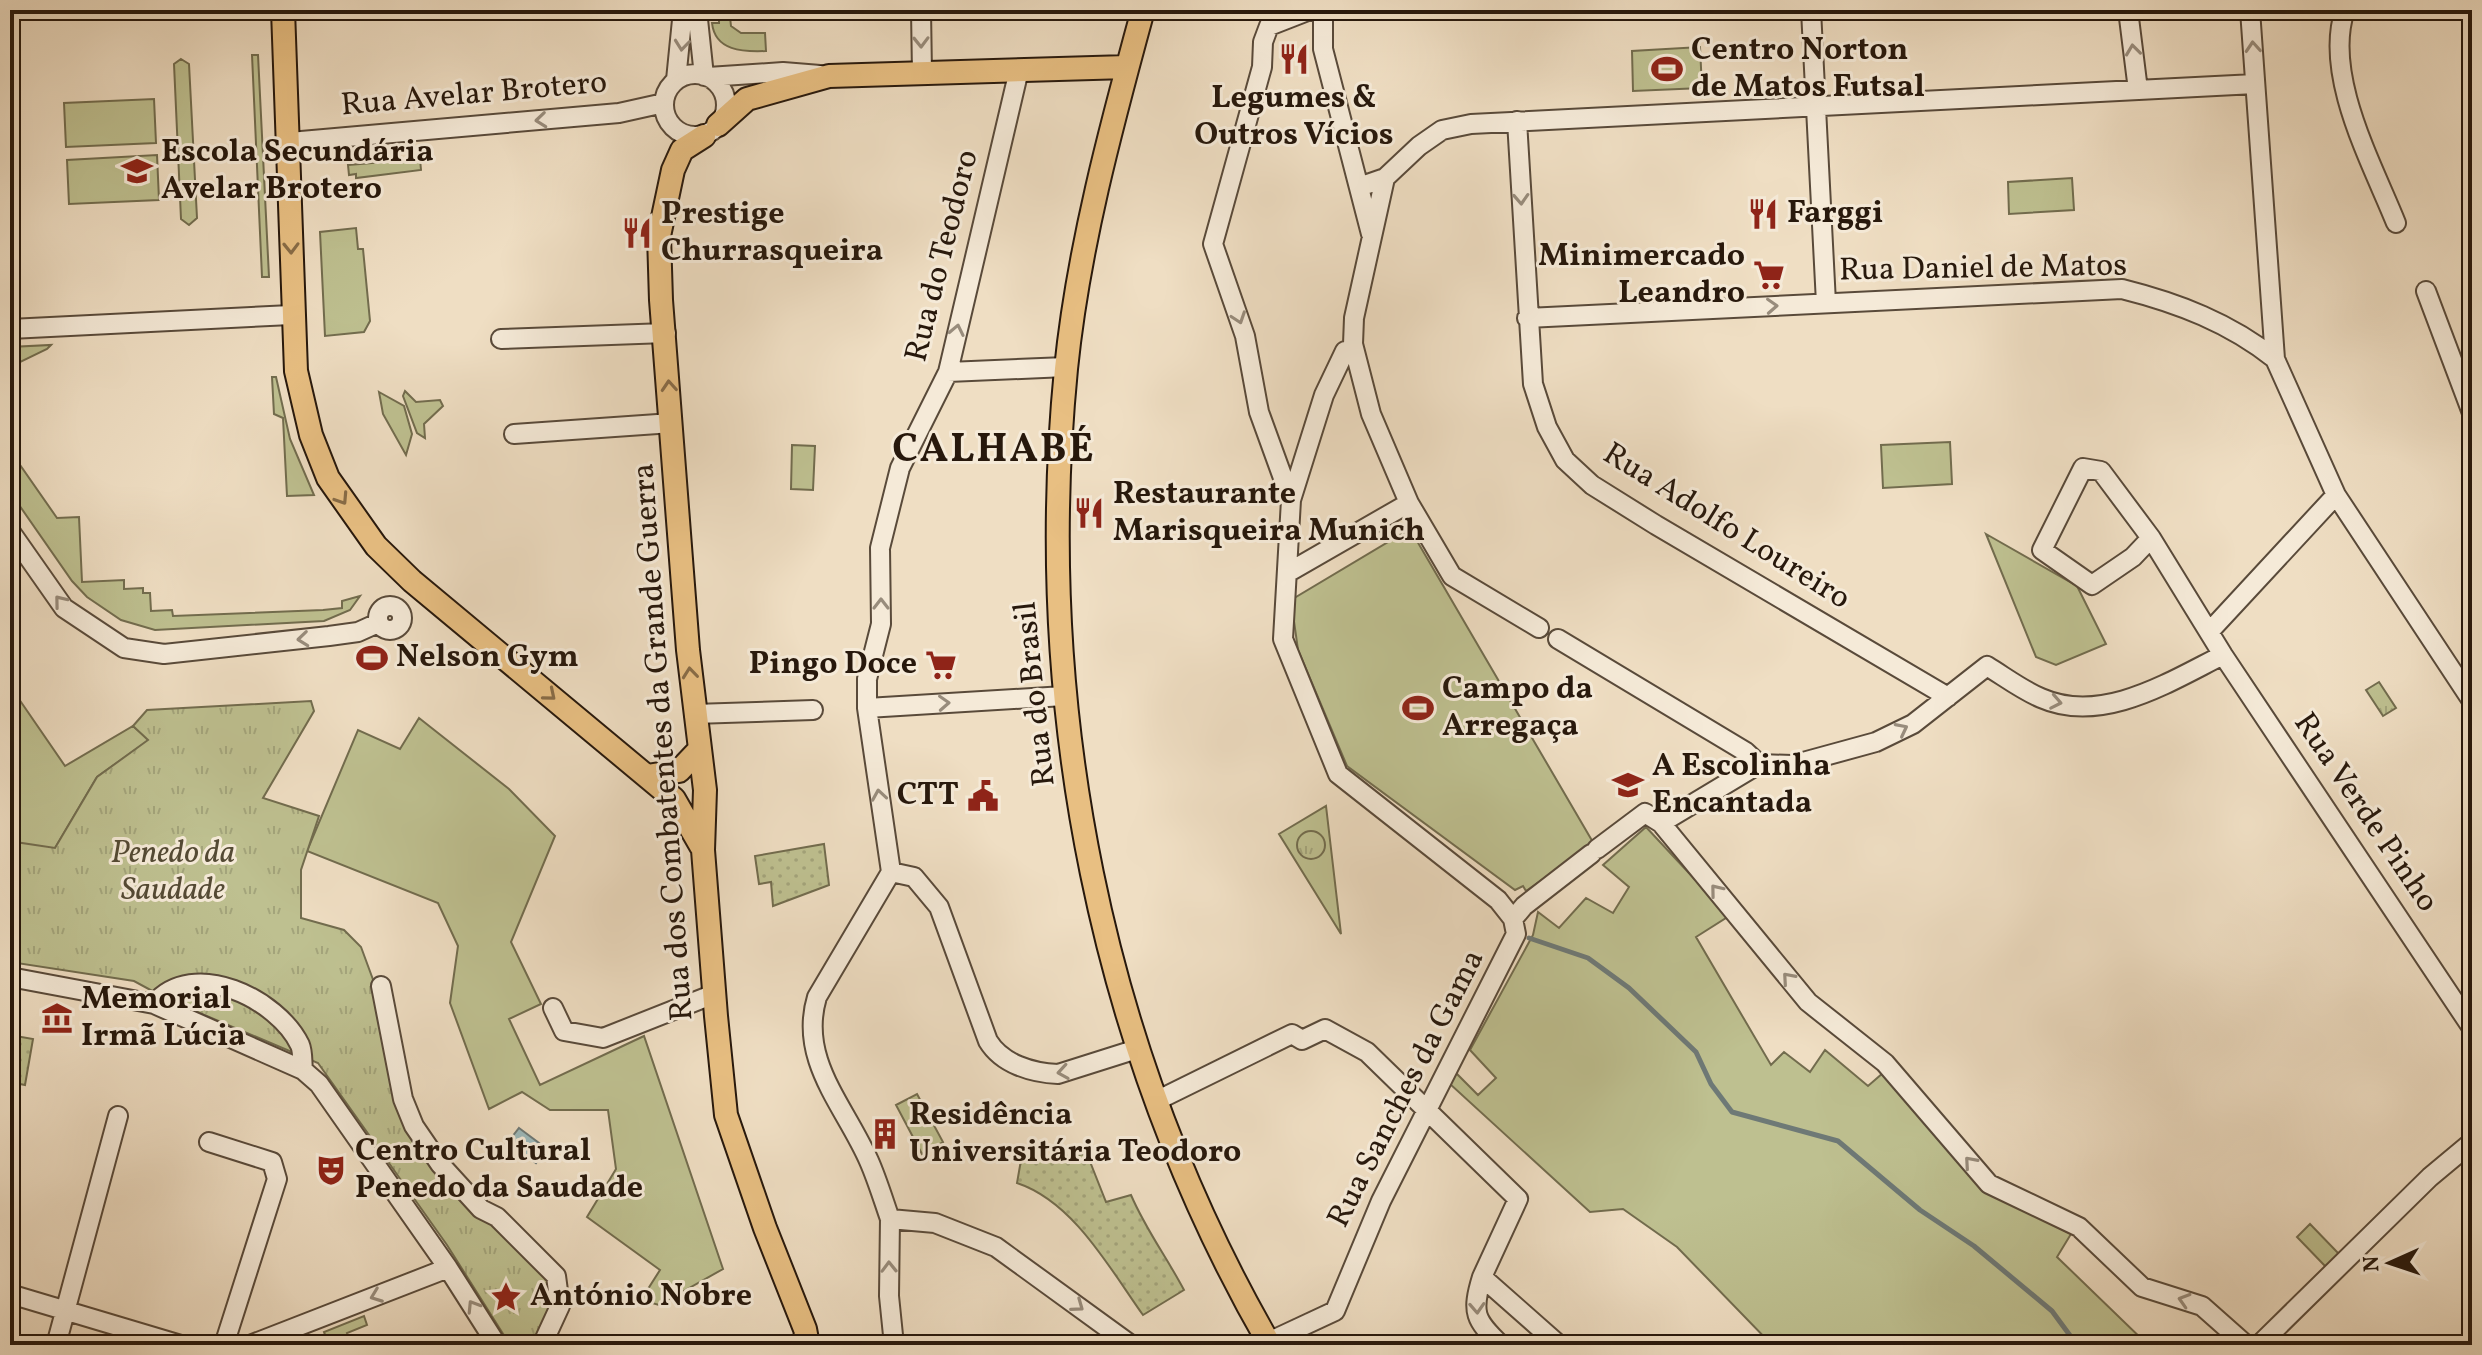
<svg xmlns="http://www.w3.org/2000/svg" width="2482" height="1355" viewBox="0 0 2482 1355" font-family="Vollkorn,serif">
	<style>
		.grass { fill: #bec090; stroke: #726c4e; stroke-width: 2 }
		.park { fill: url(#park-tufts); stroke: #726c4e; stroke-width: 2 }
		.garden { fill: url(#garden-dots); stroke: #726c4e; stroke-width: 2 }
		.water { fill: url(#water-waves); stroke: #6e7976; stroke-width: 2 }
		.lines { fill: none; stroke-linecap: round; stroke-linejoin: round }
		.stream { stroke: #6e7976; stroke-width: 5 }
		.minor-casing { stroke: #594a3a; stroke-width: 22 }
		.major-casing { stroke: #27180c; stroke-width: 26 }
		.minor { stroke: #f5ead8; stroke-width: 18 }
		.major { stroke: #e8bf82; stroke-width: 22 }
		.oneway { stroke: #988c7c }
		.oneway2 { stroke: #886c47 }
		.labels { text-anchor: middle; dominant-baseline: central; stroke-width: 6; stroke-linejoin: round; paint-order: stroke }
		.poi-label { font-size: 32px; font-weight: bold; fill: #27180c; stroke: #f5ead8; text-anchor: start }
		.street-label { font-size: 32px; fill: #27180c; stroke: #f5ead8 }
		.park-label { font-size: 32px; font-style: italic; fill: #544a34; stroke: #f5ead8 }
		.district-label { font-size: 40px; font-weight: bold; letter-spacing: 2px; fill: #27180c; stroke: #f5ead8 }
	</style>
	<defs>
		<pattern id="park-tufts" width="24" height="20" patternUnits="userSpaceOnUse" patternTransform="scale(2)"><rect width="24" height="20" fill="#bec090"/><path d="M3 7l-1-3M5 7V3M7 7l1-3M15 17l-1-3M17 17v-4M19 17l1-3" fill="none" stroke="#a3a47b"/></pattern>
		<pattern id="garden-dots" width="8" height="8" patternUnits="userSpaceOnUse" patternTransform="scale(2)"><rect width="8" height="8" fill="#bec090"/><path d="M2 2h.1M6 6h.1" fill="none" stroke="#a3a47b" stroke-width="1.8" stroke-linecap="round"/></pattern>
		<pattern id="water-waves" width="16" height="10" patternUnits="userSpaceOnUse" patternTransform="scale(2)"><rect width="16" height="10" fill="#9dbabc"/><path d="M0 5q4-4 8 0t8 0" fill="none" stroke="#879fa0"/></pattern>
	</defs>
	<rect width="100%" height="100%" fill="#efdec3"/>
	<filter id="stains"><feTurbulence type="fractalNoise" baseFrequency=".0025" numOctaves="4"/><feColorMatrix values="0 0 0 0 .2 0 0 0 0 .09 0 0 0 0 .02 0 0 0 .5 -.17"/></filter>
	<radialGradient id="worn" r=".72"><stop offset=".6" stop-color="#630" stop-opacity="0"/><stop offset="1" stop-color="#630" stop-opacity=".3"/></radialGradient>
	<path class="grass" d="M 730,17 L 731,26 L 741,33 L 765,33 L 766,51 C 743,52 715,51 712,23 L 719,23 L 719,18 Z
		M 1700,47 L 1702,88 L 1633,91 L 1632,51 Z
		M 252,55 L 258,55 L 269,277 L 262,277 Z
		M 181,59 L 189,64 L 197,218 L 189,225 L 181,219 L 174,64 Z
		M 154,99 L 156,143 L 66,147 L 64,103 Z
		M 157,155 L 159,200 L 69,204 L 67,160 Z
		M 420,159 L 421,170 L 356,178 L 356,174 L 349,175 L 348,165 Z
		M 2072,178 L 2074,210 L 2009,214 L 2008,182 Z
		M 356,228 L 358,249 L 363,249 L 370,321 L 364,332 L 325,336 L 320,232 Z
		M 51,345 L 47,349 L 10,367 L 10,347 Z
		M 272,377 L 276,377 L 290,439 L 314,495 L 287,496 L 283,418 L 274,414 Z
		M 405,391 L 416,402 L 440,400 L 443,406 L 424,424 L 425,438 L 417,433 L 403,396 Z
		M 379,392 L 404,406 L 412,434 L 406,455 L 383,414 Z
		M 1950,442 L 1952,484 L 1883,488 L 1881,445 Z
		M 10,443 L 18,462 L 57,518 L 79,517 L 82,582 L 124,580 L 124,589 L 143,588 L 143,593 L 150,593 L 151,611 L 172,610 L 173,616 L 323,610 L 342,608 L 342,601 L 360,596 L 350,610 L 324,621 L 155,630 L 121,620 L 87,597 L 72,581 L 10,492 Z
		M 792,445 L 815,446 L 813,490 L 791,489 Z
		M 1410,529 L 1594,844 L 1526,891 L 1523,886 L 1515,890 L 1347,766 L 1298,650 L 1291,600 Z
		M 1986,534 L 2077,586 L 2106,644 L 2056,665 L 2036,657 Z
		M 10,686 L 65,766 L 133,726 L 149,740 L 97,777 L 55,848 L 10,896 Z
		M 419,718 L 509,789 L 555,836 L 511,942 L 541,1004 L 509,1019 L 540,1085 L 644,1036 L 723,1269 L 659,1305 L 641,1300 L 660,1270 L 587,1217 L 616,1169 L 608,1110 L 550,1110 L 522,1092 L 489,1109 L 450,1003 L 458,946 L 438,903 L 307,851 L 358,730 L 400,749 Z
		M 1326,806 L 1341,934 L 1279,834 Z
		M 1646,827 L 1729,916 L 1696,937 L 1771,1065 L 1784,1052 L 1810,1072 L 1825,1050 L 1868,1086 L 1883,1073 L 1984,1190 L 2071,1234 L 2057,1257 L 2148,1345 L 1772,1345 L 1677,1247 L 1623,1209 L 1590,1212 L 1450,1084 L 1454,1071 L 1478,1095 L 1496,1078 L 1470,1050 L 1533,935 L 1538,912 L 1559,928 L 1586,898 L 1613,913 L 1629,887 L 1603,865 Z
		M 917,1094 L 943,1142 L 922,1154 L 896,1105 Z
		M 2310,1224 L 2339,1254 L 2326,1267 L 2297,1237 Z
		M 364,1316 L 367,1325 L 347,1333 L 350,1341 L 329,1345 L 324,1332 Z"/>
	<path class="park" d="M 2379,682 L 2396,708 L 2383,716 L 2366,690 Z
		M 311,701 L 314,711 L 263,798 L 319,816 L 301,870 L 301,918 L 344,930 L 361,947 L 375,985 L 402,1120 L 551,1281 L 557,1294 L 539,1345 L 510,1345 L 447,1245 L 318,1063 L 169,1000 L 134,981 L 10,962 L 10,896 L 13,895 L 15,842 L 55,848 L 97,777 L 148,740 L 133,726 L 147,710 Z
		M1297 845a14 14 0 1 1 28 0a14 14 0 1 1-28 0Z"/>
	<path class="garden" d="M 824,844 L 829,885 L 773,906 L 771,882 L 759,884 L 755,856 Z
		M 10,1035 L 33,1039 L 25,1085 L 10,1082 Z
		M 1087,1154 L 1106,1202 L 1131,1195 C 1146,1230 1166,1256 1184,1290 L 1143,1315 C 1110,1269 1074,1202 1017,1183 L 1021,1160 Z"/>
	<path class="water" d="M 519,1128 L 547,1149 L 536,1163 L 508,1142 Z"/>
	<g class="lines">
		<path class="stream" d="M 1529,938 L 1588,958 L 1629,988 L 1696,1052 L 1711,1084 L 1732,1112 L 1838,1141 L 1920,1210 L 1974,1246 L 2052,1311 L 2077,1345"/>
		<defs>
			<path id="minor" d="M 697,10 L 704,76
				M 921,10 L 922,73
				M 1323,10 L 1323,49 L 1371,234
				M 1811,10 L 1826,303
				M 2128,10 L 2138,90
				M 2250,10 L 2275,359
				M 2345,10 C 2323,75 2372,163 2396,223
				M664 105a31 31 0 1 1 62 0a31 31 0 1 1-62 0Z
				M 708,77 L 783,72 L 820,75
				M 676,80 L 683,10
				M 1517,121 L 1533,384 L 1547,427 L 1565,460 L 1592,485 L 1656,525 L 1948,697
				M 290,142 L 619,113 L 664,103
				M 1385,178 L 1354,318 L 1353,344 L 1371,414 L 1409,503 L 1452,576 L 1539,628
				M 1359,187 L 1385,178 L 1419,146 L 1442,130 L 1471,124 L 2255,84
				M 2426,291 L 2472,413
				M 1527,318 L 2122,289 C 2178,303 2230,323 2275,359 L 2336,495 L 2472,701
				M 10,329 L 291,315
				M 501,339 L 666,333
				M 948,372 L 1066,367
				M 514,434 L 672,423
				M 1291,500 L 1324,395 L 1345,351
				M 10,531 L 64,608 L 124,648 L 164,654 L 329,636 L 358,632 L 378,623
				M 2151,538 L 2133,557 L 2092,585 L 2042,550 L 2083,468 L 2101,471 L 2151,538 L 2223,655 L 2472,1028
				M 1289,572 L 1409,503
				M378 618a12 12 0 1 1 24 0a12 12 0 1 1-24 0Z
				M 2209,632 L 2336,495
				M 1558,639 L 1746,752 L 1759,764
				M 867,708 L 1064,696
				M 694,714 L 813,710
				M 1661,823 L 1808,1002 L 1885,1063 L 1989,1184 L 2079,1227 L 2142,1287 L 2202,1306 L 2246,1345
				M 1597,849 L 1645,813 L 1661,823 L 1759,764 L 1792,765 L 1876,742 L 1913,724 L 1987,666 C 2005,677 2022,690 2041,698 C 2102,725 2169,682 2223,655
				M 891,872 L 914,877 L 939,907 L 988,1041 C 1002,1064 1032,1073 1058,1074 L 1137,1049
				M 1513,919 L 1524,906 L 1591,854
				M 10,977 L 154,1004 L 303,1070 L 319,1084 L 448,1268 L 497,1345
				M 381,986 L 403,1099 L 414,1126 L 440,1164 L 481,1209 L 497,1217 L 556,1276 L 560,1306 L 542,1345
				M 154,1004 C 193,957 278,999 300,1045 C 303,1052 302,1062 303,1070
				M 553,1008 L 564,1031 L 603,1038 L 714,994
				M 1156,1101 L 1292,1034 L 1302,1040 L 1325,1029 L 1367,1052 L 1518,1199 L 1482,1277
				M 209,1142 L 272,1162 L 277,1179 L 224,1345
				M 890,1219 C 883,1199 877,1179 869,1161 C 845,1106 798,1060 817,997 L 891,872 L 867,708 L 867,679 L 881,624 L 880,548 L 900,468 L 948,372 L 1019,70
				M 10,1294 L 181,1345
				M 56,1345 L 118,1116
				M 250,1345 L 448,1268
				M 894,1345 L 889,1296 L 890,1219 L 935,1223 L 996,1247 L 1131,1345
				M 1262,1345 L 1335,1311 L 1381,1201 L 1516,934 L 1513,919 L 1498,900 L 1338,774 L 1283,639 L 1291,500 L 1259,412 L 1245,336 L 1213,244 L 1262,67 L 1263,42 L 1269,26 L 1310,10
				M 1501,1345 C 1475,1320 1471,1313 1482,1277 L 1559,1345
				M 2259,1345 L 2430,1177 L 2472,1142"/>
			<path id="major" d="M 283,10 L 296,371 L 311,435 L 328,478 L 376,546 L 412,581 L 674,799 L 701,846
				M 1143,10 C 1111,127 1078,249 1066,369 C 1033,706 1100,1051 1270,1345
				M 718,125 L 747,99 L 829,76 L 1127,67
				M 704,136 L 682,150 L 673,170 L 659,236 L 661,300 L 688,650 L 705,790 L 703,850 L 716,1016 L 726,1115 L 765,1228 L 805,1329 L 808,1345
				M 647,776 L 679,771 L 698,751"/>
		</defs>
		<use href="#minor" class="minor-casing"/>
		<use href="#major" class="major-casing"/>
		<use href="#minor" class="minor"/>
		<use href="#major" class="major"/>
	</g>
	<defs><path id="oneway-chevron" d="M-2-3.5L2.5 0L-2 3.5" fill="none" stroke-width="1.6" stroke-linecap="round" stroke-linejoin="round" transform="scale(2)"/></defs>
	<g class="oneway">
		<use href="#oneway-chevron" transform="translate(921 42) rotate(89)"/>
		<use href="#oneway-chevron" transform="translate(682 45) rotate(96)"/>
		<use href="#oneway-chevron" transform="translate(2253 47) rotate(-94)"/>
		<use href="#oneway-chevron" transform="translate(2133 50) rotate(-97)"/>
		<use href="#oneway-chevron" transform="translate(541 120) rotate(174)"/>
		<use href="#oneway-chevron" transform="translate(1521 199) rotate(87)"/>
		<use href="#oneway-chevron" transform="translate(1772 306) rotate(-3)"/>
		<use href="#oneway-chevron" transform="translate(1239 318) rotate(71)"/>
		<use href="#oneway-chevron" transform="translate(957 330) rotate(-78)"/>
		<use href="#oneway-chevron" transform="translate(60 601) rotate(-129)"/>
		<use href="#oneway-chevron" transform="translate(881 604) rotate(-90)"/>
		<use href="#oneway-chevron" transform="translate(303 639) rotate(174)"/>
		<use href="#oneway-chevron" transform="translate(2056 702) rotate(11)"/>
		<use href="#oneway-chevron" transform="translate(944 703) rotate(-3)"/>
		<use href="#oneway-chevron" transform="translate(1902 729) rotate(-27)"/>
		<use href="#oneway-chevron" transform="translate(879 795) rotate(-99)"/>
		<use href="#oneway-chevron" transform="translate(1716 890) rotate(-129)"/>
		<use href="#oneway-chevron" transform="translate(1788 978) rotate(-131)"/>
		<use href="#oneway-chevron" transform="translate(1063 1072) rotate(171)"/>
		<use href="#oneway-chevron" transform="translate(1970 1162) rotate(-131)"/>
		<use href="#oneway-chevron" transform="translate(889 1267) rotate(-91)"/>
		<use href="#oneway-chevron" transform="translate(376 1296) rotate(159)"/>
		<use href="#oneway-chevron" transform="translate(2184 1300) rotate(-163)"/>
		<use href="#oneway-chevron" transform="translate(473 1306) rotate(-122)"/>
		<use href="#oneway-chevron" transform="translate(1078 1306) rotate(36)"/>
		<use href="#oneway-chevron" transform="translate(1477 1308) rotate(87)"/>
	</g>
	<g class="oneway2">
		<use href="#oneway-chevron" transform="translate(291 248) rotate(89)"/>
		<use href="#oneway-chevron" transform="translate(669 386) rotate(-94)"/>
		<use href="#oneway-chevron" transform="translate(342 499) rotate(57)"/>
		<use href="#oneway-chevron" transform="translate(690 673) rotate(-96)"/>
		<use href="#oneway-chevron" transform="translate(550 695) rotate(40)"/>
	</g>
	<defs>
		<symbol id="restaurant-bare" viewBox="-9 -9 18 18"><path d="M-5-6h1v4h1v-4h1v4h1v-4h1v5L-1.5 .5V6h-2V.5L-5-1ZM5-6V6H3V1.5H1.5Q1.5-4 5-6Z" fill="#8f2418" stroke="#f5ead8" stroke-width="2.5" paint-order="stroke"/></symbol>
		<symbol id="stadium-bare" viewBox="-9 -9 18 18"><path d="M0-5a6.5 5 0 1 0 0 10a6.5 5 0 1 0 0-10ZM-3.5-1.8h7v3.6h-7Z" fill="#8f2418" stroke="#f5ead8" stroke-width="2.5" paint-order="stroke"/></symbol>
		<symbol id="school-bare" viewBox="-9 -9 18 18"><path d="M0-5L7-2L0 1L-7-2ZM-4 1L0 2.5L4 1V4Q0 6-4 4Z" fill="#8f2418" stroke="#f5ead8" stroke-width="2.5" paint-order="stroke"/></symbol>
		<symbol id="supermarket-bare" viewBox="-9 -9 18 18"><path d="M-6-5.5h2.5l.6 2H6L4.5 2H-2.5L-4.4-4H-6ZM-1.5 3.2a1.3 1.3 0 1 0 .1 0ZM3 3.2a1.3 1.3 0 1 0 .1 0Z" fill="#8f2418" stroke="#f5ead8" stroke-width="2.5" paint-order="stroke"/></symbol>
		<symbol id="civic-bare" viewBox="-9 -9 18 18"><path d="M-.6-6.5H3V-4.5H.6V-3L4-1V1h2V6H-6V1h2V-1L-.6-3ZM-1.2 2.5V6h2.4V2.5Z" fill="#8f2418" stroke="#f5ead8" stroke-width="2.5" paint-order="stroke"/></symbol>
		<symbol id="museum-bare" viewBox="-9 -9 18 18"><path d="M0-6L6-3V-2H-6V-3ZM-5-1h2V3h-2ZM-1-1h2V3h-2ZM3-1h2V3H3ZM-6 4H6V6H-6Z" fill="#8f2418" stroke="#f5ead8" stroke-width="2.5" paint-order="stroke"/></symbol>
		<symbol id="building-bare" viewBox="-9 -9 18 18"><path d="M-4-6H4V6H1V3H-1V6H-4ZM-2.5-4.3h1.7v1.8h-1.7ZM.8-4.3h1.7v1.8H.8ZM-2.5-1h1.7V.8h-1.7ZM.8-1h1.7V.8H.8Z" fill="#8f2418" stroke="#f5ead8" stroke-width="2.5" paint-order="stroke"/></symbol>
		<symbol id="theatre-bare" viewBox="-9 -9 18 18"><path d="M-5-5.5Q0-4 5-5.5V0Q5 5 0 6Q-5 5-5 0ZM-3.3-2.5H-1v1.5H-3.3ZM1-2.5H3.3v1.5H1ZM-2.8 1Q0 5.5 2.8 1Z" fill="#8f2418" stroke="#f5ead8" stroke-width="2.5" paint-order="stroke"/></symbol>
		<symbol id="sight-bare" viewBox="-9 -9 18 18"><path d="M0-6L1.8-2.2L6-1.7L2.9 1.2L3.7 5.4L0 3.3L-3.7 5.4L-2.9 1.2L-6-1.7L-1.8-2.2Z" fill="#8f2418" stroke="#f5ead8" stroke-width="2.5" paint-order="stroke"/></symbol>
	</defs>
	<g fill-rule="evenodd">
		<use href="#restaurant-bare" x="1272" y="37" width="44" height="44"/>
		<use href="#stadium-bare" x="1645" y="47" width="44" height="44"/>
		<use href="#school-bare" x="115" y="149" width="44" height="44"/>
		<use href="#restaurant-bare" x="1741" y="192" width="44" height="44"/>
		<use href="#restaurant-bare" x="615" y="211" width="44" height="44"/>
		<use href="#supermarket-bare" x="1747" y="253" width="44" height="44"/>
		<use href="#restaurant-bare" x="1067" y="491" width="44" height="44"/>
		<use href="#stadium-bare" x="350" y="636" width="44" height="44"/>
		<use href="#supermarket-bare" x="919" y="643" width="44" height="44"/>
		<use href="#stadium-bare" x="1396" y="686" width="44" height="44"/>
		<use href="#school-bare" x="1606" y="763" width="44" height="44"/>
		<use href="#civic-bare" x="961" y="774" width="44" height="44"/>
		<use href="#museum-bare" x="35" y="996" width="44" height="44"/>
		<use href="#building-bare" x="863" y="1112" width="44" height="44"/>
		<use href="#theatre-bare" x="309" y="1148" width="44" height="44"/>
		<use href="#sight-bare" x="484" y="1275" width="44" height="44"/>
	</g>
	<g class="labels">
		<g class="poi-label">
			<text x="1691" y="51">Centro Norton<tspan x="1691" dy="37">de Matos Futsal</tspan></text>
			<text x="1294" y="99" text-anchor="middle">Legumes &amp;<tspan x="1294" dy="37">Outros Vícios</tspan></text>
			<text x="161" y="153">Escola Secundária<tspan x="161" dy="37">Avelar Brotero</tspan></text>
			<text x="1787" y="214">Farggi</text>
			<text x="661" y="215">Prestige<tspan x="661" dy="37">Churrasqueira</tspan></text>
			<text x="1745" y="257" text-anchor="end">Minimercado<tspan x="1745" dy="37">Leandro</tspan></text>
			<text x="1113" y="495">Restaurante<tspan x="1113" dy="37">Marisqueira Munich</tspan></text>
			<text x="396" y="658">Nelson Gym</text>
			<text x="917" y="665" text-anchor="end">Pingo Doce</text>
			<text x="1442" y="690">Campo da<tspan x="1442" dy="37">Arregaça</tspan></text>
			<text x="1652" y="767">A Escolinha<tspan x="1652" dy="37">Encantada</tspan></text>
			<text x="959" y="796" text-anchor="end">CTT</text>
			<text x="81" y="1000">Memorial<tspan x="81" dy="37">Irmã Lúcia</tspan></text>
			<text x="909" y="1116">Residência<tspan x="909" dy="37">Universitária Teodoro</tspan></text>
			<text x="355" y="1152">Centro Cultural<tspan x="355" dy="37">Penedo da Saudade</tspan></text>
			<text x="530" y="1297">António Nobre</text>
		</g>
		<g class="street-label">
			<text transform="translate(474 95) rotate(-5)">Rua Avelar Brotero</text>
			<text transform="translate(943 256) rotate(-76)">Rua do Teodoro</text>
			<text transform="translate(1983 269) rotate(-1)">Rua Daniel de Matos</text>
			<text transform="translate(1726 527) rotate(32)">Rua Adolfo Loureiro</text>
			<text transform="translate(1036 694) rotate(-96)">Rua do Brasil</text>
			<text transform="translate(664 742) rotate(-94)">Rua dos Combatentes da Grande Guerra</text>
			<text transform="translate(2365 813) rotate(56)">Rua Verde Pinho</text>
			<text transform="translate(1407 1089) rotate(-63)">Rua Sanches da Gama</text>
		</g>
		<g class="park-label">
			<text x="173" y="854">Penedo da<tspan x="173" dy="37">Saudade</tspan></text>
		</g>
		<g class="district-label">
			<text x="994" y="451">CALHABÉ</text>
		</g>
	</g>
	<rect width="2482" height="1355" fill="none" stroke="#efdec3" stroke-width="40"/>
	<rect x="12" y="12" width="2458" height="1331" fill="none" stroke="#27180c" stroke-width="4"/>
	<rect x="20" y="20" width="2442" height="1315" fill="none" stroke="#27180c" stroke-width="2"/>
	<g transform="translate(2390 1263) rotate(267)" stroke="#f5ead8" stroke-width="6" paint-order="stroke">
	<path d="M0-6L14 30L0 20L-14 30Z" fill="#27180c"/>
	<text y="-12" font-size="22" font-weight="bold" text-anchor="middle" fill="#27180c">N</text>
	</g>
	<rect width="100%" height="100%" filter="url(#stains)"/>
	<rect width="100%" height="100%" fill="url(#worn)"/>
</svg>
